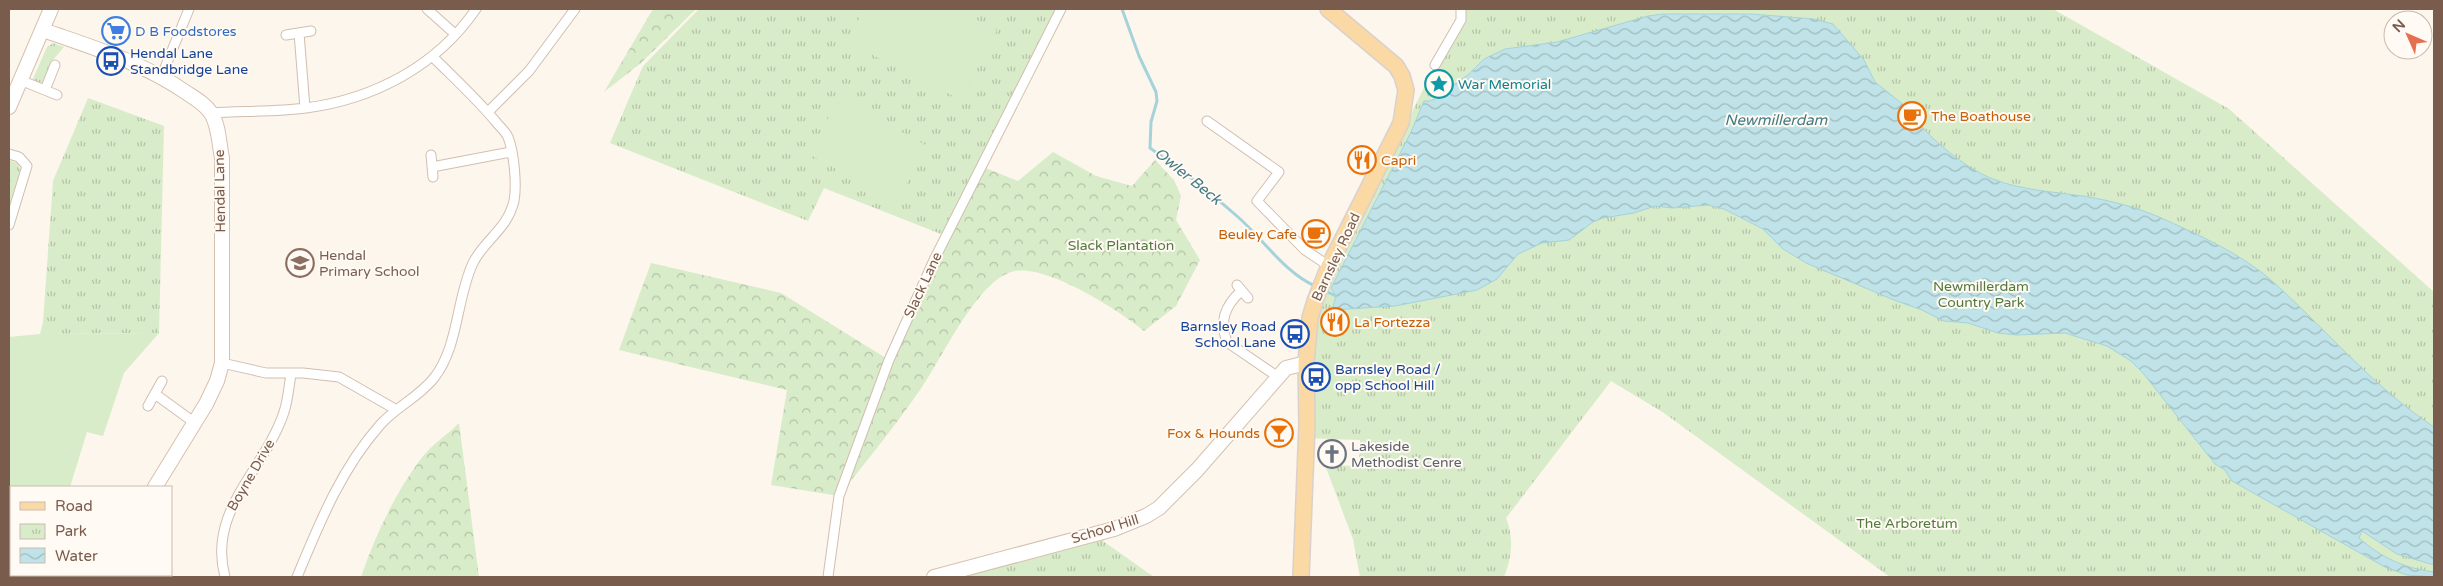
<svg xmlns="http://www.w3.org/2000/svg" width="2443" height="586" viewBox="0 0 2443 586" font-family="'Varela Round',sans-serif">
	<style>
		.forest { fill: url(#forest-crowns) }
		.park { fill: url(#park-tufts) }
		.garden { fill: #d8ecc9 }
		.water { fill: url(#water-waves); stroke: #a5d3da }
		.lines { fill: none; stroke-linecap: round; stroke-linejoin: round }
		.stream { stroke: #a5d3da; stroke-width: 3 }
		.street-casing { stroke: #d1beb0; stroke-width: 11 }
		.secondary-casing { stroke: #d6c0b0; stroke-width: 16 }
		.primary-casing { stroke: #dad1cd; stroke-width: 18 }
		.street { stroke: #fff; stroke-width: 9 }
		.secondary { stroke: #fff; stroke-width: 14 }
		.primary { stroke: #fbd9a5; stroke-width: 15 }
		.labels { text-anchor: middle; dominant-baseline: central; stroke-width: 4; stroke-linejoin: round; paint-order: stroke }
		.shop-label { font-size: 14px; fill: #366cbe; stroke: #fffaf3; text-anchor: start }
		.transit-label { font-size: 14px; fill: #164399; stroke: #fffaf3; text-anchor: start }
		.culture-label { font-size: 14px; fill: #0d838f; stroke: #fffaf3; text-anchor: start }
		.food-label { font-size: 14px; fill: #c56008; stroke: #fffaf3; text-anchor: start }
		.street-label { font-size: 14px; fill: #7a5c4d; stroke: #fffaf3 }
		.park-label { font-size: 14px; fill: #537a41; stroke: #fffaf3 }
		.education-label { font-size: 14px; fill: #785e54; stroke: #fffaf3; text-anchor: start }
		.worship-label { font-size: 14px; fill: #5b616d; stroke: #fffaf3; text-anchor: start }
		.water-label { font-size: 15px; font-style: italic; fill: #437c86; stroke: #fffaf3 }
	</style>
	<defs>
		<pattern id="forest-crowns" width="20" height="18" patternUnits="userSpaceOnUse" patternTransform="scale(1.25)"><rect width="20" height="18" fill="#d8ecc9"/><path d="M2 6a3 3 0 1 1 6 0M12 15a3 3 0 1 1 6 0" fill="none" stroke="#b4c2a5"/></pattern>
		<pattern id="park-tufts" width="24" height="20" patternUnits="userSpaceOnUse" patternTransform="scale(1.25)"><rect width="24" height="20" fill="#d8ecc9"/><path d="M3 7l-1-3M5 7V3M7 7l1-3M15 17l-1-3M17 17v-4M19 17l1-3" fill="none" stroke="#b4c2a5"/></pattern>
		<pattern id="water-waves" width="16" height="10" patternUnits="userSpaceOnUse" patternTransform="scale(1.25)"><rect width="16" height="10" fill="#bfe3e8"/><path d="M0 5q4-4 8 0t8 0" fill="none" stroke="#a0bbbe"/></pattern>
	</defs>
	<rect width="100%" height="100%" fill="#fdf6ec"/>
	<path class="forest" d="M 653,9 L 696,9 L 641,63 L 604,92 Z
		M 1053,152 L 1096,176 L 1132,186 L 1155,160 L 1174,180 L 1181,196 L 1176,220 L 1200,260 L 1176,306 L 1144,331 C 1119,310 1048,265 1015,271 C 1002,273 990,285 982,294 C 958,322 942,356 922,387 C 897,424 867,460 839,496 L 771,485 L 787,390 L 619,350 L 651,263 L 781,293 L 889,360 L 983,167 L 1018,181 Z
		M 459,423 L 479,577 L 361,577 C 375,536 394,495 420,460 C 430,446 447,435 459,423 Z"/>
	<path class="park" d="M 699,9 L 1062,9 L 946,236 L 824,188 L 808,221 L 610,143 L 643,66 Z
		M 1463,9 L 2053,9 L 2229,109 L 2434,292 L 2434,577 L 1890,577 L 1664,413 L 1611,381 L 1506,518 C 1514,537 1512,558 1504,577 L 1360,577 L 1353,539 L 1325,465 L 1359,466 L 1360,440 L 1306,438 L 1306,389 L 1316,377 L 1310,318 Z
		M 53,43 L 64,47 L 52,61 L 42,87 L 31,83 L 47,47 Z
		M 88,98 L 164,126 L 159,333 L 40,334 L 43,322 L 53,181 Z
		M 9,160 L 17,163 L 22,171 L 12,203 L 9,202 Z
		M 1114,529 L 1103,541 L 1154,577 L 934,577 Z"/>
	<path class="garden" d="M 864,9 L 956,9 L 997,30 L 961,100 L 847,42 Z
		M 840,97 L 927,146 L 897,201 L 808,154 Z
		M 159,333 L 124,373 L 103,436 L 87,432 L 70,487 L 11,487 L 11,541 L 9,540 L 9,337 L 40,334 Z"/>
	<path class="water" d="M 1663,14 L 1751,14 L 1814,19 L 1833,24 L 1864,60 L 1875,82 L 1905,106 L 1909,123 L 1913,126 L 1921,126 C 1938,145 1969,170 1993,179 C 2021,190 2054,192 2083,196 C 2108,200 2136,207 2159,217 C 2197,234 2240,253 2271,280 C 2326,329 2373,387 2434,427 L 2434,565 L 2397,554 L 2362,531 L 2359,538 C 2382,558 2404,568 2434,572 L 2434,577 L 2407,575 L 2385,567 L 2232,481 L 2225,470 L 2215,464 L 2143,373 L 2131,361 L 2107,346 L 2065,333 L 2017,335 L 1998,333 L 1968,323 L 1944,321 L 1922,310 L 1894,300 L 1806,263 L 1783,249 L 1763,229 L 1724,209 L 1708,205 L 1673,208 L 1655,206 L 1634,213 L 1603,218 L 1593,222 L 1569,240 L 1542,243 L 1518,254 L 1497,279 L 1477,290 L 1395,306 L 1332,310 L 1336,296 L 1331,288 L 1411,132 L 1424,101 L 1430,101 L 1442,96 L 1448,89 L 1469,74 L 1484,59 L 1505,49 L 1557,42 L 1648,16 Z"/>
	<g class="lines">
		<path class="stream" d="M 1122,9 L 1139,56 L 1156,92 L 1157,101 L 1151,122 L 1150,148 C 1181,169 1211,193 1238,217 C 1263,239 1285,273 1315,286
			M 1323,290 L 1336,296"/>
		<defs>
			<path id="street" d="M 427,9 L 455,34
				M 299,33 L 305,108
				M 286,35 L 311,31
				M 1435,65 L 1461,20 L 1461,9
				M 162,75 L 189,9
				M 20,80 L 57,95
				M 45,90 L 55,65
				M 488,112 L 529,71 L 575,9
				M 211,113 C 242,111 275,112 306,108 C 374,99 437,66 476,9
				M 1207,121 L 1279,172 L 1257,201 L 1305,250 L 1329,266
				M 9,154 L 19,157 L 27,166 L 9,225
				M 431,155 L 433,177
				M 432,167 L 511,152
				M 1237,285 L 1248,298
				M 1241,291 C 1225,306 1219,321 1227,342 L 1278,377
				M 222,363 L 266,373 L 303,373 L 339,377 L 395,409
				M 155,394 L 195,423
				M 148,406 L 162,381
				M 225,577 C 207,510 265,470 284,412 C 288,400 289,386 291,374
				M 297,577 C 319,524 341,469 380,425 C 396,407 419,397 434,378 C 459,346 456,299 473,263 C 484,240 507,230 514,201 C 517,185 514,152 508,137 C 506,132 500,127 496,122 C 477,99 454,78 433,57
				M 828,577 L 839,496 L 889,360 L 934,260 L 1061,9"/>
			<path id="secondary" d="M 43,30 C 94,48 142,62 187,93 C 196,99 205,104 211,113 C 219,125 219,144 222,158 L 222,363 L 217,381 L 206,404 L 155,487
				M 9,107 L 51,9
				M 129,577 L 130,575
				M 934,577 L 1114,529 L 1146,516 L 1159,508 L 1197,470 L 1286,368 L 1306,363"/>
			<path id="primary" d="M 1301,577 L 1307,424 L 1306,363 L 1310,318 L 1315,301 L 1329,266 L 1401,123 L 1406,90 L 1402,76 L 1396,66 L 1328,9"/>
		</defs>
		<use href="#street" class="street-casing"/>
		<use href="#secondary" class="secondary-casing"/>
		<use href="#primary" class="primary-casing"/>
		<use href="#street" class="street"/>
		<use href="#secondary" class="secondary"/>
		<use href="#primary" class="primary"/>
	</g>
	<defs>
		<symbol id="supermarket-ring" viewBox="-11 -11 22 22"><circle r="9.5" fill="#fffaf3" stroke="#3f7fe0" stroke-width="1.5"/><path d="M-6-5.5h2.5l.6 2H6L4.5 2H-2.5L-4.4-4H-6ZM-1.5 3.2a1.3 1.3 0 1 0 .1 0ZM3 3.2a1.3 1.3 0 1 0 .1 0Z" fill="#3f7fe0"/></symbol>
		<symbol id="bus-ring" viewBox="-11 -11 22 22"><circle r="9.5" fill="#fffaf3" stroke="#1a4fb4" stroke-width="1.5"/><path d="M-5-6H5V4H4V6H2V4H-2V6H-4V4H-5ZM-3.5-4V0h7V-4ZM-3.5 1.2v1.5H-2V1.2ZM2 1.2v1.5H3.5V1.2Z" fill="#1a4fb4"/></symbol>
		<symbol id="sight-ring" viewBox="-11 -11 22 22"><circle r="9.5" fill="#fffaf3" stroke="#0f9aa8" stroke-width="1.5"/><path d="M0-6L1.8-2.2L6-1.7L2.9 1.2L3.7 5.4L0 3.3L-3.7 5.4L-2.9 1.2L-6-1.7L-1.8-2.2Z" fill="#0f9aa8"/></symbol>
		<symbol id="cafe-ring" viewBox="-11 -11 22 22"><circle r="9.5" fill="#fffaf3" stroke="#e8710a" stroke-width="1.5"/><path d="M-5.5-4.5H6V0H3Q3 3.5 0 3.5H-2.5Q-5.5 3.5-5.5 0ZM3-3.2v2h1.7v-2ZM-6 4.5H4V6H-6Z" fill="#e8710a"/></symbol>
		<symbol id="restaurant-ring" viewBox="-11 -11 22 22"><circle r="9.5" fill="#fffaf3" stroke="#e8710a" stroke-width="1.5"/><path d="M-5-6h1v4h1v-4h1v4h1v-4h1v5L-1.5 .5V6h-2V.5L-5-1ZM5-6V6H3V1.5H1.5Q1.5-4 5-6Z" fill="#e8710a"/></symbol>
		<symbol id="school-ring" viewBox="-11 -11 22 22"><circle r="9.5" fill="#fffaf3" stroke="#8d6e63" stroke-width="1.5"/><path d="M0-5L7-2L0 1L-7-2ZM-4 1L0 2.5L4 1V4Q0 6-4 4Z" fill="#8d6e63"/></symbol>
		<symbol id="bar-ring" viewBox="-11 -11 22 22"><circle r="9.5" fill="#fffaf3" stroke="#e8710a" stroke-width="1.5"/><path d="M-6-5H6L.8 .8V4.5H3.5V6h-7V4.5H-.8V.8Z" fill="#e8710a"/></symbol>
		<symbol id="church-ring" viewBox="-11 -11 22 22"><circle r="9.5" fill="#fffaf3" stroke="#6b7280" stroke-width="1.5"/><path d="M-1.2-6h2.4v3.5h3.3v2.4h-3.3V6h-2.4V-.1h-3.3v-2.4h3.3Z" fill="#6b7280"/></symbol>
	</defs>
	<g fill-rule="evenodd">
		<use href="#supermarket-ring" x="100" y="15" width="32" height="32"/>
		<use href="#bus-ring" x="95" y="45" width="32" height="32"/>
		<use href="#sight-ring" x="1423" y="68" width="32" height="32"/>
		<use href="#cafe-ring" x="1896" y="100" width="32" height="32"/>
		<use href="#restaurant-ring" x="1346" y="144" width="32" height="32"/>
		<use href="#cafe-ring" x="1300" y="218" width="32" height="32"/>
		<use href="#school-ring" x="284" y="247" width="32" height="32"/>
		<use href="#restaurant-ring" x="1319" y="306" width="32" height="32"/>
		<use href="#bus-ring" x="1279" y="318" width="32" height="32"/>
		<use href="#bus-ring" x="1300" y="361" width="32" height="32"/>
		<use href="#bar-ring" x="1263" y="417" width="32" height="32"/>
		<use href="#church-ring" x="1316" y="438" width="32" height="32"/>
	</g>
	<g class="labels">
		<g class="shop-label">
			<text x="135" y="31">D B Foodstores</text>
		</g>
		<g class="transit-label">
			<text x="130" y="53">Hendal Lane<tspan x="130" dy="16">Standbridge Lane</tspan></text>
			<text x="1276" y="326" text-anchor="end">Barnsley Road<tspan x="1276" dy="16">School Lane</tspan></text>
			<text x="1335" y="369">Barnsley Road /<tspan x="1335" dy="16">opp School Hill</tspan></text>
		</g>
		<g class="culture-label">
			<text x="1458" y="84">War Memorial</text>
		</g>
		<g class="food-label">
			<text x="1931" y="116">The Boathouse</text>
			<text x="1381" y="160">Capri</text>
			<text x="1297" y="234" text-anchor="end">Beuley Cafe</text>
			<text x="1354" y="322">La Fortezza</text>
			<text x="1260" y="433" text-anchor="end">Fox &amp; Hounds</text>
		</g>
		<g class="street-label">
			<text transform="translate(220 191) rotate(-91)">Hendal Lane</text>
			<text transform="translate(1336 257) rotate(-65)">Barnsley Road</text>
			<text transform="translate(923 285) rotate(-65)">Slack Lane</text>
			<text transform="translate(251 475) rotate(-60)">Boyne Drive</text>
			<text transform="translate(1105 529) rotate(-17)">School Hill</text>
		</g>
		<g class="park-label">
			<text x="1121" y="245">Slack Plantation</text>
			<text x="1981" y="286">Newmillerdam<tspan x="1981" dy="16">Country Park</tspan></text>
			<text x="1907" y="523">The Arboretum</text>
		</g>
		<g class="education-label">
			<text x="319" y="255">Hendal<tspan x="319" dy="16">Primary School</tspan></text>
		</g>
		<g class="worship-label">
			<text x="1351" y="446">Lakeside<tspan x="1351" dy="16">Methodist Cenre</tspan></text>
		</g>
		<g class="water-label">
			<text x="1776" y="120">Newmillerdam</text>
			<text transform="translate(1188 176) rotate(39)">Owler Beck</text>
		</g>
	</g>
	<rect width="2443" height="586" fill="none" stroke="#7a5c4d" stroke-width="20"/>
	<rect x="10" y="486" width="162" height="90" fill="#fffaf3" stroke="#cabbb1"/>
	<rect x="20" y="502" width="25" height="8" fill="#fbd9a5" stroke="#cabbb1"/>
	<text x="55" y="511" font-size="15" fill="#7a5c4d">Road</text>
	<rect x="20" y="524" width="25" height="15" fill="url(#park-tufts)" stroke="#cabbb1"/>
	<text x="55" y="536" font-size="15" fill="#7a5c4d">Park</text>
	<rect x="20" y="548" width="25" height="15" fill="url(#water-waves)" stroke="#cabbb1"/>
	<text x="55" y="561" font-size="15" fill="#7a5c4d">Water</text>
	<g transform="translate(2408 35) rotate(315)"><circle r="24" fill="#fffaf3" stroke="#cabbb1"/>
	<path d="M0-4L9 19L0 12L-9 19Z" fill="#e76f51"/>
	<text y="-8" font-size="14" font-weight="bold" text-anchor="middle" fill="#7a5c4d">N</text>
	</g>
</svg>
